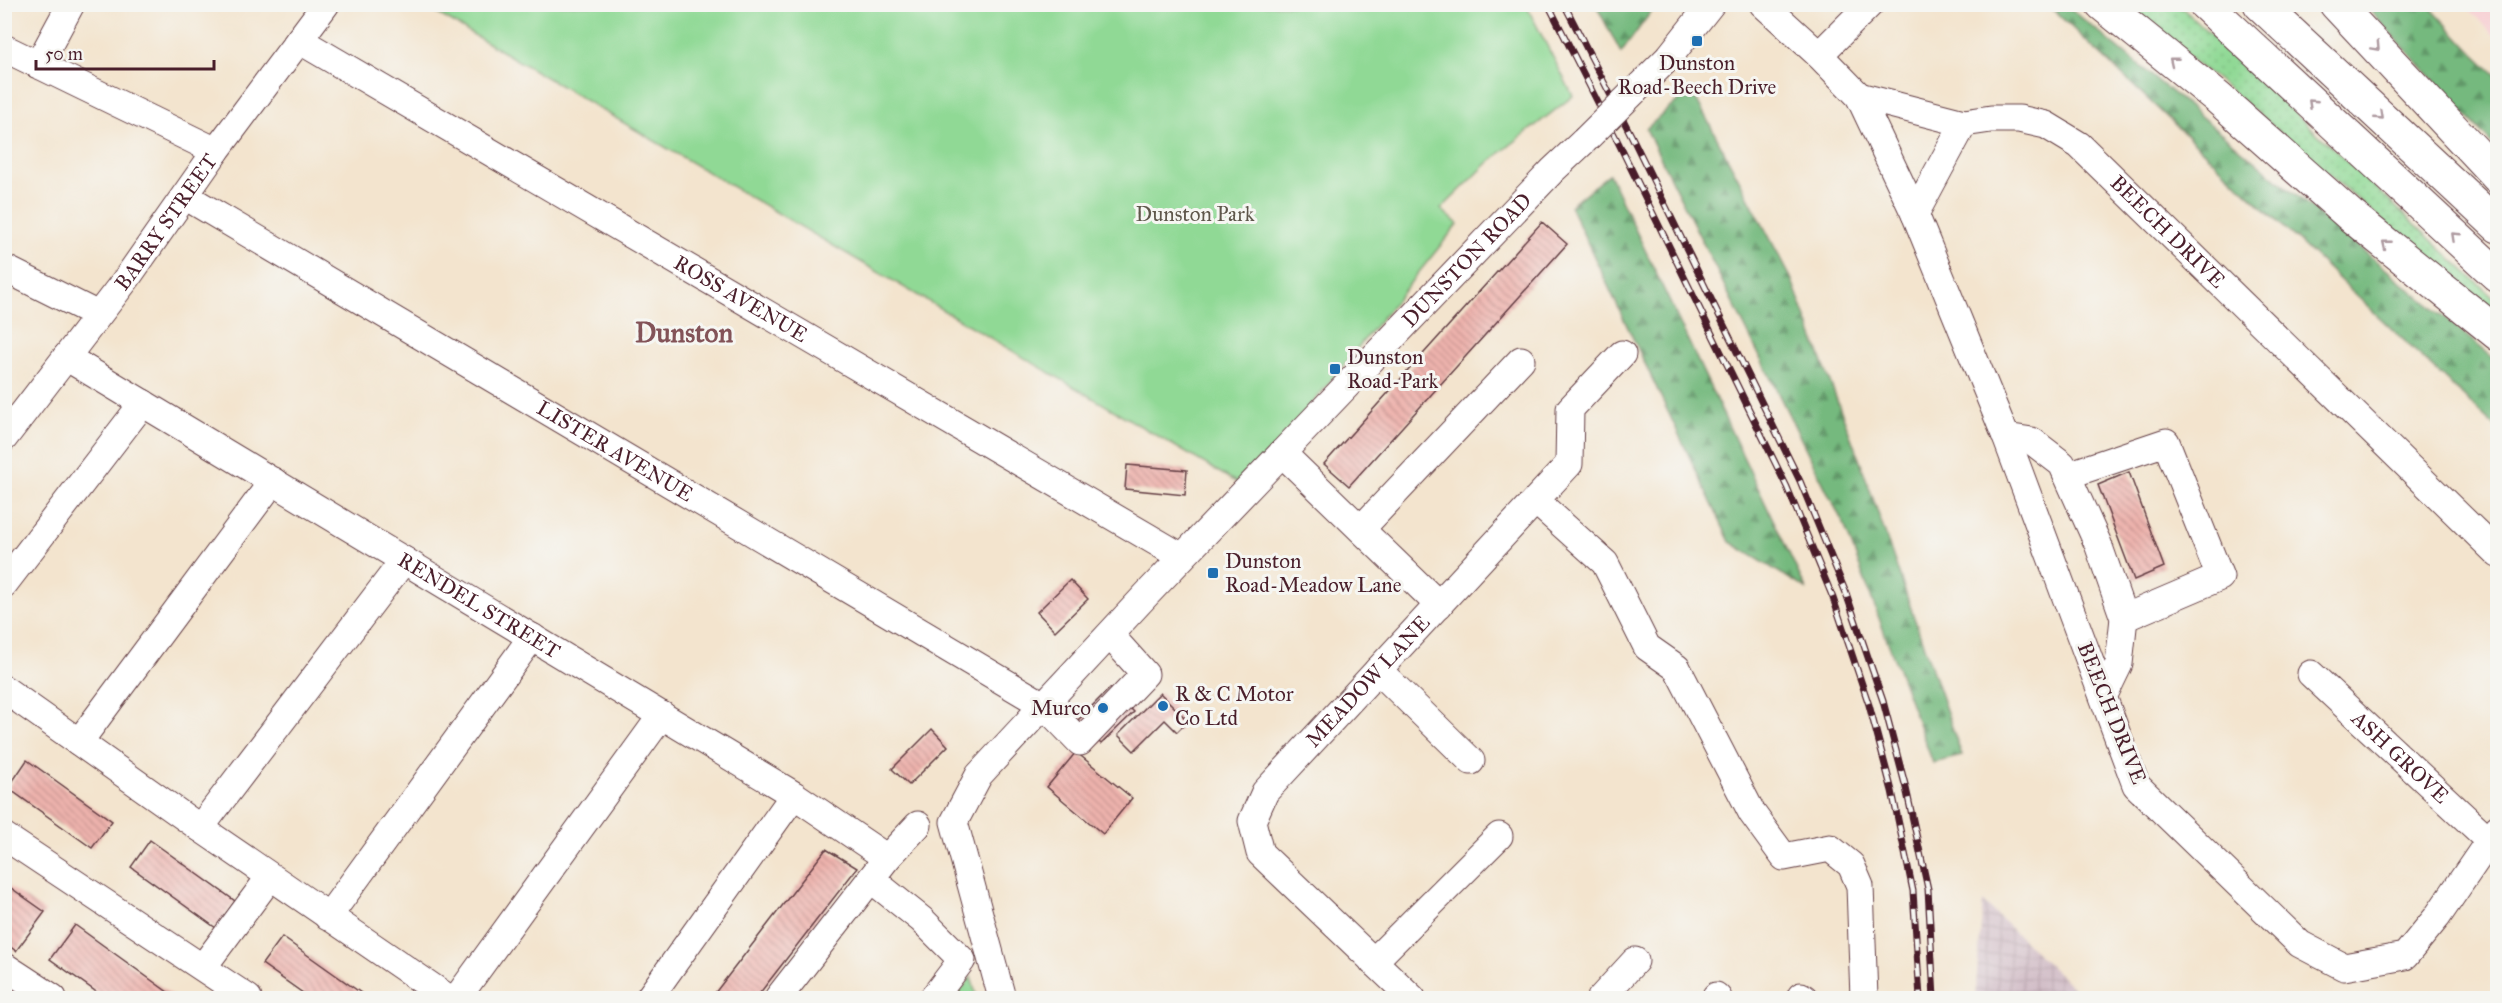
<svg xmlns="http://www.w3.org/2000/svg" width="2502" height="1003" viewBox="0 0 2502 1003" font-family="'IM FELL Great Primer',serif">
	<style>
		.built { fill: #f7cfd3 }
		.industrial { fill: url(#industrial-grid) }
		.grass { fill: url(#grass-dots); stroke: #6d7c60; stroke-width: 1.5 }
		.forest { fill: url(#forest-firs); stroke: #5f6c54; stroke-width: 1.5 }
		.green { fill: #90d995; stroke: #6d7c60; stroke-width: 1.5 }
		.building { fill: url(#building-back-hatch) }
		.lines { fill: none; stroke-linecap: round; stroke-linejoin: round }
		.minor-casing { stroke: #633d43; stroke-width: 29 }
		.highway-casing { stroke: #633d43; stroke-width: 35 }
		.minor { stroke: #fff; stroke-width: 27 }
		.highway { stroke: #fff; stroke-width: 33 }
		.rail-casing { stroke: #4a1f2b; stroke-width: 7 }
		.rail { stroke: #f6f6f2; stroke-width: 4.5; stroke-dasharray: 14; stroke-linecap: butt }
		.minor-bridge-casing { stroke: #633d43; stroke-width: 29; stroke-linecap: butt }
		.minor-bridge { stroke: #fff; stroke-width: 27 }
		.oneway { stroke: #ae9aa0 }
		.poi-dot { fill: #1f6fb2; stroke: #f6f6f2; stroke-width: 2 }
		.labels { text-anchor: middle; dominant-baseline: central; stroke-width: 6; stroke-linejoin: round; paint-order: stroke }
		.poi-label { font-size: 21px; fill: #4a1f2b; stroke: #f6f6f2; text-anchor: start }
		.park-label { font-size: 21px; fill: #5f574b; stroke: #f6f6f2 }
		.street-label { font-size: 21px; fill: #4a1f2b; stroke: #f6f6f2 }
		.district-label { font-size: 27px; font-weight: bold; fill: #835358; stroke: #f6f6f2 }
	</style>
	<defs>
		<pattern id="industrial-grid" width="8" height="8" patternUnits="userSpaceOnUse" patternTransform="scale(1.5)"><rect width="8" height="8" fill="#d2bdc7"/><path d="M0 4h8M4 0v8" fill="none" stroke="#b6a2ab"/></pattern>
		<pattern id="grass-dots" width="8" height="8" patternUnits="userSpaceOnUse" patternTransform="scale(1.5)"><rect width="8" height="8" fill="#90d995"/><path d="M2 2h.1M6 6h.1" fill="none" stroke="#7eba81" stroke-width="1.8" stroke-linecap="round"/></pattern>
		<pattern id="forest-firs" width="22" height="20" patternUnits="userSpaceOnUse" patternTransform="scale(1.5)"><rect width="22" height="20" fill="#74b97e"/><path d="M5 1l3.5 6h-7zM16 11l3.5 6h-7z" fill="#619667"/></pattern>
		<pattern id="building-back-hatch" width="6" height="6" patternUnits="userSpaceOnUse" patternTransform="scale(1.5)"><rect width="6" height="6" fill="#eeb3ad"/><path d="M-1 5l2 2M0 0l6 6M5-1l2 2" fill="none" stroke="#c3918d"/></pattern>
	</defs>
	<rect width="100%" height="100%" fill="#f6f6f2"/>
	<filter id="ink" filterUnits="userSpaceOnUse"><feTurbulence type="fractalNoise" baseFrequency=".0167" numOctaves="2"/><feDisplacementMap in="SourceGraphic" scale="12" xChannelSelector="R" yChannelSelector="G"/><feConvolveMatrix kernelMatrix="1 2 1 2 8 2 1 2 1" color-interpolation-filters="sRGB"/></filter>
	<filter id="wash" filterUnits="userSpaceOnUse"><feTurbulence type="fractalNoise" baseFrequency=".008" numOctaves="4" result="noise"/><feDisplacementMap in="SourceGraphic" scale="24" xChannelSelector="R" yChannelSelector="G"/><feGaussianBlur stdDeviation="1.35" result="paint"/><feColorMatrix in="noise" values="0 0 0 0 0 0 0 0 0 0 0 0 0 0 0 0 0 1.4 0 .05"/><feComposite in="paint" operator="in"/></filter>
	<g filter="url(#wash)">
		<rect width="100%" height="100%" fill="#f3e4ce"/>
		<path class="built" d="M 2464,5 L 2497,5 L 2497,38 Z"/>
		<path class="industrial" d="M 1983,902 L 2084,998 L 1975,998 Z"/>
		<path class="grass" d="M 2121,5 L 2179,5 L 2497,301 L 2497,319 L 2230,90 Z"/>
		<path class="forest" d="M 1596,5 L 1656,5 L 1621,53 Z
			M 2048,5 L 2066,5 L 2497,361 L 2497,428 Z
			M 2365,5 L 2428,5 L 2474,54 L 2497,76 L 2497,149 Z
			M 1691,89 L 1791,278 L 1861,464 L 1962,756 L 1933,763 L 1845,527 L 1646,129 Z
			M 1609,174 L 1806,589 L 1730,542 L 1570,206 Z"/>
		<path class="green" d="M 423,5 L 1526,5 L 1573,96 L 1490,161 L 1441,209 L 1458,224 L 1286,436 L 1241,485 Z
			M 971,977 L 977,998 L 955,998 Z"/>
		<g id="blocks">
			<path class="building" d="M 1542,222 L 1567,244 L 1349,486 L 1324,464 Z
				M 1127,465 L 1187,470 L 1185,495 L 1125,489 Z
				M 2129,472 L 2164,567 L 2134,580 L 2098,485 Z
				M 1070,580 L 1088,599 L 1055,631 L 1037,612 Z
				M 1110,688 L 1134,712 L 1101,744 L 1078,720 Z
				M 1160,693 L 1188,721 L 1177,732 L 1165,720 L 1134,751 L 1118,735 Z
				M 932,729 L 948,746 L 909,785 L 892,769 Z
				M 1076,752 L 1132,798 L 1103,834 L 1047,787 Z
				M 27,760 L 112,821 L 92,848 L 8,788 Z
				M 150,840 L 235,901 L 216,928 L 131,867 Z
				M 826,849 L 857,868 L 756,998 L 711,998 Z
				M 4,883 L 45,912 L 16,951 L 4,942 Z
				M 75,925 L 176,998 L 105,998 L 50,959 Z
				M 282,937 L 368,998 L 310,998 L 262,964 Z"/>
		</g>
	</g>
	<g filter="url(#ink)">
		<use href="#blocks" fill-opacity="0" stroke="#633d43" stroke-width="1.5"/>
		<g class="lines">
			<defs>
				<g id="minor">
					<path d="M 1763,4 L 1819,55 L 1859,96 L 1915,214 L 2006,437 L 2136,785 L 2300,944 L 2344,967 L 2405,956 L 2437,917 L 2498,828"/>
					<path id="s1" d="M 299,40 L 1182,557"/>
					<path d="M 4,48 L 216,151"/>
					<path d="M 1819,55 L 1870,4"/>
					<path d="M 1669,57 L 1711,4"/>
					<path d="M 38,65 L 71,4"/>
					<path id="s2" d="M 1859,96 L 1964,123 L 1991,119 L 2019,119 L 2046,125 L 2079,145 L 2498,554"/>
					<path id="s3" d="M 185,196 L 1045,706 L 1080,742 L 1145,674 L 1110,635"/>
					<path d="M 1915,214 L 1964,123"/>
					<path d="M 4,268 L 98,315"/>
					<path id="s4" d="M 66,357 L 794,795 L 887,858"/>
					<path d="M 2006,437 L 2032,441 L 2062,464 L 2098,544 L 2124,618 L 2119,664 L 2104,695"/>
					<path id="s5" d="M 4,438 L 127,278 L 216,151 L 326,4"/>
					<path d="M 1282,453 L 1439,605"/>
					<path d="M 2068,475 L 2166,442 L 2220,577 L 2124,618"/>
					<path d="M 1536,501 L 1605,563 L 1647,647 L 1677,668 L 1752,813 L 1784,857 L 1830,848 L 1851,865 L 1860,886 L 1864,998"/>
					<path d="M 1361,529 L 1521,360"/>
					<path d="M 4,584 L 143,403"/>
					<path d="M 1378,670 L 1471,761"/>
					<path id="s6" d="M 2311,674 L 2489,840"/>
					<path d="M 4,689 L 200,828 L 448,998"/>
					<path d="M 79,742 L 273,481"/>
					<path d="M 200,828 L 404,560"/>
					<path d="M 4,836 L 248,998"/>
					<path d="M 872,880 L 922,920 L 962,960 L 933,998"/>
					<path d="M 328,917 L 532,637"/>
					<path d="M 1373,962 L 1499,836"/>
					<path d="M 4,966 L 53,998"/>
					<path d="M 203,967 L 270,877"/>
					<path d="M 1716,996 L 1718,998"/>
					<path d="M 1801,996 L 1804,998"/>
					<path d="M 457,998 L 662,715"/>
					<path d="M 649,998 L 794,795"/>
					<path d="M 778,998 L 887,858 L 918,825"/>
					<path id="s7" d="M 1002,998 L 954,822 L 979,775 L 1147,594 L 1553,170 L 1584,141"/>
					<path id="s8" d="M 1412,998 L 1260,853 L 1252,821 L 1265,792 L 1569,464 L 1570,409 L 1622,354"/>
					<path d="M 1601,998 L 1635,961"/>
				</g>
				<path id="highway" d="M 2102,4 L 2218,98 L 2350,215 L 2498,334
					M 2205,4 L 2498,276
					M 2260,4 L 2498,226
					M 2336,4 L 2498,177"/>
			</defs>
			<use href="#minor" class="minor-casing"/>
			<use href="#highway" class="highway-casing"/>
			<use href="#minor" class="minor"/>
			<use href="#highway" class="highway"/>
			<defs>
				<path id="rail" d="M 1548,4 L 1619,144 L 1787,487 L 1833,598 L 1869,705 L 1892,791 L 1913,891 L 1920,998
					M 1564,4 L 1632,137 L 1800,481 L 1846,593 L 1883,701 L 1906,788 L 1928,889 L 1934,998"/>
			</defs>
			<use href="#rail" class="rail-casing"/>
			<use href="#rail" class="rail"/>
			<defs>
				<path id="minor-bridge" d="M 1584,141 L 1669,57"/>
			</defs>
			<use href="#minor-bridge" class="minor-bridge-casing"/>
			<use href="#minor-bridge" class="minor-bridge"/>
		</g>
		<defs><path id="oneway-chevron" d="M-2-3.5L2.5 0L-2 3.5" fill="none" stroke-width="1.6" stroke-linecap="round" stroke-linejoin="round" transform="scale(1.5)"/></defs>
		<g class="oneway">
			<use href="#oneway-chevron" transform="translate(2376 47) rotate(47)"/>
			<use href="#oneway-chevron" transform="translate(2173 61) rotate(-141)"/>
			<use href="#oneway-chevron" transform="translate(2312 103) rotate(-137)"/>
			<use href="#oneway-chevron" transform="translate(2380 116) rotate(43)"/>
			<use href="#oneway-chevron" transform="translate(2455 236) rotate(-137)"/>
			<use href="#oneway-chevron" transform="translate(2386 244) rotate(-141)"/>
		</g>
	</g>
	<g class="poi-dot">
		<rect x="1691" y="35" width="12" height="12" rx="3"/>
		<rect x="1329" y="363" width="12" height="12" rx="3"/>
		<rect x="1207" y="567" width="12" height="12" rx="3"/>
		<circle cx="1163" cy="706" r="6"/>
		<circle cx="1103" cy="708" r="6"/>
	</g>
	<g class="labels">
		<g class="poi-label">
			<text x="1697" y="63" text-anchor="middle">Dunston<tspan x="1697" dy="24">Road-Beech Drive</tspan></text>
			<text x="1347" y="357">Dunston<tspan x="1347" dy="24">Road-Park</tspan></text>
			<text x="1225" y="561">Dunston<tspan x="1225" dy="24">Road-Meadow Lane</tspan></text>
			<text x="1175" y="694">R &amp; C Motor<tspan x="1175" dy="24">Co Ltd</tspan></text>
			<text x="1091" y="708" text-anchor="end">Murco</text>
		</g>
		<g class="park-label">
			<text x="1195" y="214">Dunston Park</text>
		</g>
		<g class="street-label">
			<text stroke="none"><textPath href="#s5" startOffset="270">BARRY STREET</textPath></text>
			<text stroke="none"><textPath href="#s2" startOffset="354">BEECH DRIVE</textPath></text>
			<text stroke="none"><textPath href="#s7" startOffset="945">DUNSTON ROAD</textPath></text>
			<text stroke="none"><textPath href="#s1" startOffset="512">ROSS AVENUE</textPath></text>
			<text stroke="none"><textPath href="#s3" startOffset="500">LISTER AVENUE</textPath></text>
			<text stroke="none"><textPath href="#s4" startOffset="482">RENDEL STREET</textPath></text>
			<text stroke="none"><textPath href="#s8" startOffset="426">MEADOW LANE</textPath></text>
			<text transform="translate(2112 713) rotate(68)">BEECH DRIVE</text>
			<text stroke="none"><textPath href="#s6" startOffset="122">ASH GROVE</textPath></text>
		</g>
		<g class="district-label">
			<text x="684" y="332">Dunston</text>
		</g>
	</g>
	<rect width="2502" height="1003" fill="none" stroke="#f6f6f2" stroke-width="24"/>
	<path d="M36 60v9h178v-9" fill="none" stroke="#4a1f2b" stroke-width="3"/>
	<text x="45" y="60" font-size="18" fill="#4a1f2b" stroke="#f6f6f2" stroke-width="4.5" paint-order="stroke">50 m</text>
</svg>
